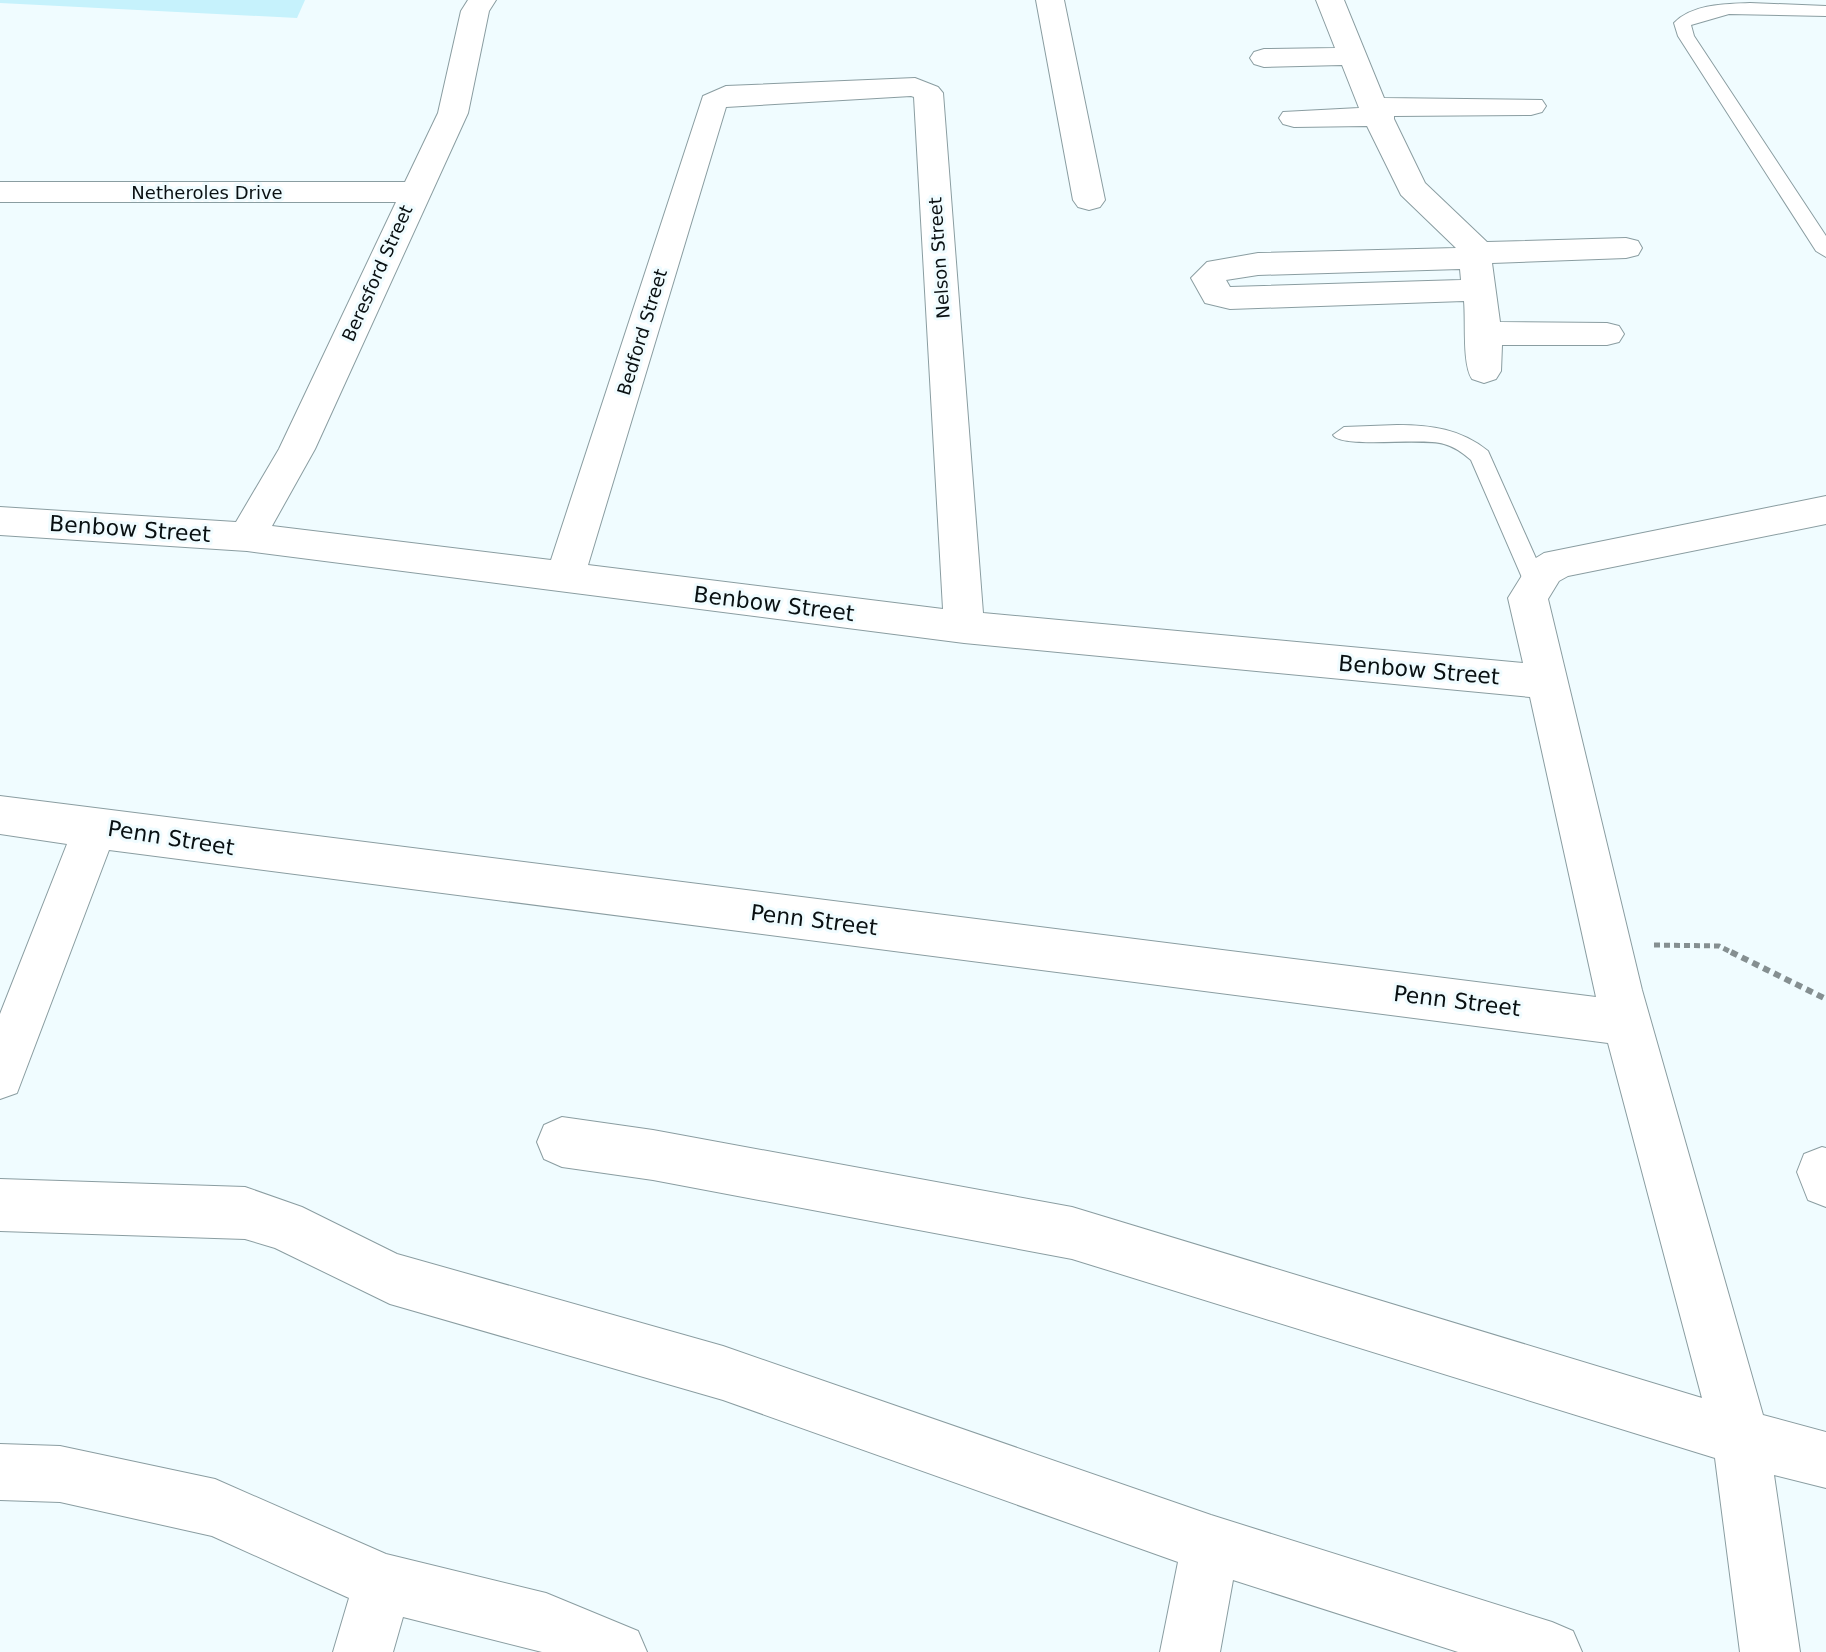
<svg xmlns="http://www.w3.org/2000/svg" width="1826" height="1652" viewBox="0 0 1826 1652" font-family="'DejaVu Sans',sans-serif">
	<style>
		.green { fill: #c6f2fc }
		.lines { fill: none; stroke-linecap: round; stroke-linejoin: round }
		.service-casing { stroke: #8a9da1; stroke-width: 2 }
		.minor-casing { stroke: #8a9da1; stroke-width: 2 }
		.path-far1 { stroke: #858f91; stroke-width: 5; stroke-dasharray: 6 4; stroke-linecap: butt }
		.path { stroke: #858f91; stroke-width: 6; stroke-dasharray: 7 5; stroke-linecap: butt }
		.service { fill: #fff; fill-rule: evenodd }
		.minor { fill: #fff; fill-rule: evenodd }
		.labels { text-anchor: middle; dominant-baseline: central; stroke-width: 6; stroke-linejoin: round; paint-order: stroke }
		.far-street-label { font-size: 18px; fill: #091012; stroke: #f0fcff }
		.street-label { font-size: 22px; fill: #091012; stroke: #f0fcff }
	</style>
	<rect width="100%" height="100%" fill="#f0fcff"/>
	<path class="green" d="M 0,0 L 305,0 L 297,18 L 0,3 Z"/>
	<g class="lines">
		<defs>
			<path id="service" d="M 1750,3 L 1826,6 L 1826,16 L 1729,14 L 1691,25 L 1694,36 L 1826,236 L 1826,257 L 1816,251 L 1678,36 L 1674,23 C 1692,4 1725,4 1750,3 Z
				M 1397,425 C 1431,425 1461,429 1488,451 L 1547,583 L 1543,589 L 1527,589 L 1471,460 C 1463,453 1455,447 1444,444 C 1422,437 1342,449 1333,435 L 1344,427 Z"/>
			<path id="minor" d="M 468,0 L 496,0 L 489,11 L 468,113 L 315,449 L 272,526 L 551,560 L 703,96 L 726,86 L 915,78 L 938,87 L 943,93 L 983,613 L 1523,663 L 1508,598 L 1531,561 L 1544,553 L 1826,496 L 1826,524 L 1568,576 L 1559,581 L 1548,599 L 1642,990 L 1763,1415 L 1826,1432 L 1826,1488 L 1774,1475 L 1800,1652 L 1740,1652 L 1715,1458 L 1072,1259 L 653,1180 L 562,1167 L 544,1159 L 537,1142 L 544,1125 L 562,1117 L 653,1130 L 1072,1207 L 1702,1398 L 1608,1043 L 109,850 L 17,1093 L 0,1099 L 0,1014 L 67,844 L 0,834 L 0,796 L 1596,997 L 1530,697 L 964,643 L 247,551 L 0,535 L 0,507 L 236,522 L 279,449 L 396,202 L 0,202 L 0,182 L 405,182 L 438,113 L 461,11 ZM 911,96 L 914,97 L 943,609 L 588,565 L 726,107 Z
				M 1036,0 L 1064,0 L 1105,200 L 1100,207 L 1089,210 L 1078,207 L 1073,200 Z
				M 1316,0 L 1344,0 L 1384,98 L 1542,100 L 1546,106 L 1542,112 L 1531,115 L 1394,116 L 1394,119 L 1425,183 L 1487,242 L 1626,238 L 1638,241 L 1642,248 L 1638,255 L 1626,258 L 1492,263 L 1500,322 L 1607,323 L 1619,326 L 1624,334 L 1619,342 L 1607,345 L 1502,345 L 1501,371 L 1496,379 L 1484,383 L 1472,379 C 1462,364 1466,322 1464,301 L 1230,309 L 1205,303 L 1191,278 L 1207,262 L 1258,253 L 1456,248 L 1401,195 L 1367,126 L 1294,127 L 1283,124 L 1279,118 L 1283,112 L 1359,108 L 1342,65 L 1264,67 L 1254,64 L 1250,58 L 1254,52 L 1264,49 L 1335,48 ZM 1460,269 L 1461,280 L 1230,287 L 1226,280 L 1258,275 Z
				M 1822,1147 L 1826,1148 L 1826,1207 L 1808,1200 L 1797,1172 L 1804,1154 Z
				M 0,1179 L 245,1187 L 302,1207 L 397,1254 L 723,1346 L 1211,1515 L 1552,1622 L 1573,1631 L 1582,1652 L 1458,1652 L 1233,1580 L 1220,1652 L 1160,1652 L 1178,1562 L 723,1400 L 390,1304 L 275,1248 L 245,1239 L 0,1231 Z
				M 0,1444 L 60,1446 L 215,1479 L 386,1554 L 546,1593 L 638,1631 L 647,1652 L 542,1652 L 403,1617 L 393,1652 L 333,1652 L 349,1598 L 212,1536 L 60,1502 L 0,1500 Z"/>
		</defs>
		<use href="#service" class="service-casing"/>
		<use href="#minor" class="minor-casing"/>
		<path class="path-far1" d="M 1654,945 L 1719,946 L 1735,954"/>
		<path class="path" d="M 1731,952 L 1826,999"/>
		<use href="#service" class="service"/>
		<use href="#minor" class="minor"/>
	</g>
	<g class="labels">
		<g class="far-street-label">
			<text x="207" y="192">Netheroles Drive</text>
			<text transform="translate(939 258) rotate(-94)">Nelson Street</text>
			<text transform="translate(377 273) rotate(-66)">Beresford Street</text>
			<text transform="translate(642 332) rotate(-73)">Bedford Street</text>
		</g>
		<g class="street-label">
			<text transform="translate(130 529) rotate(4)">Benbow Street</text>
			<text transform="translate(774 604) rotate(7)">Benbow Street</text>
			<text transform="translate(1419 670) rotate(5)">Benbow Street</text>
			<text transform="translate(171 838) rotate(9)">Penn Street</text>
			<text transform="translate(814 920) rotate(7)">Penn Street</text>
			<text transform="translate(1457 1001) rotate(7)">Penn Street</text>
		</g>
	</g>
</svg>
